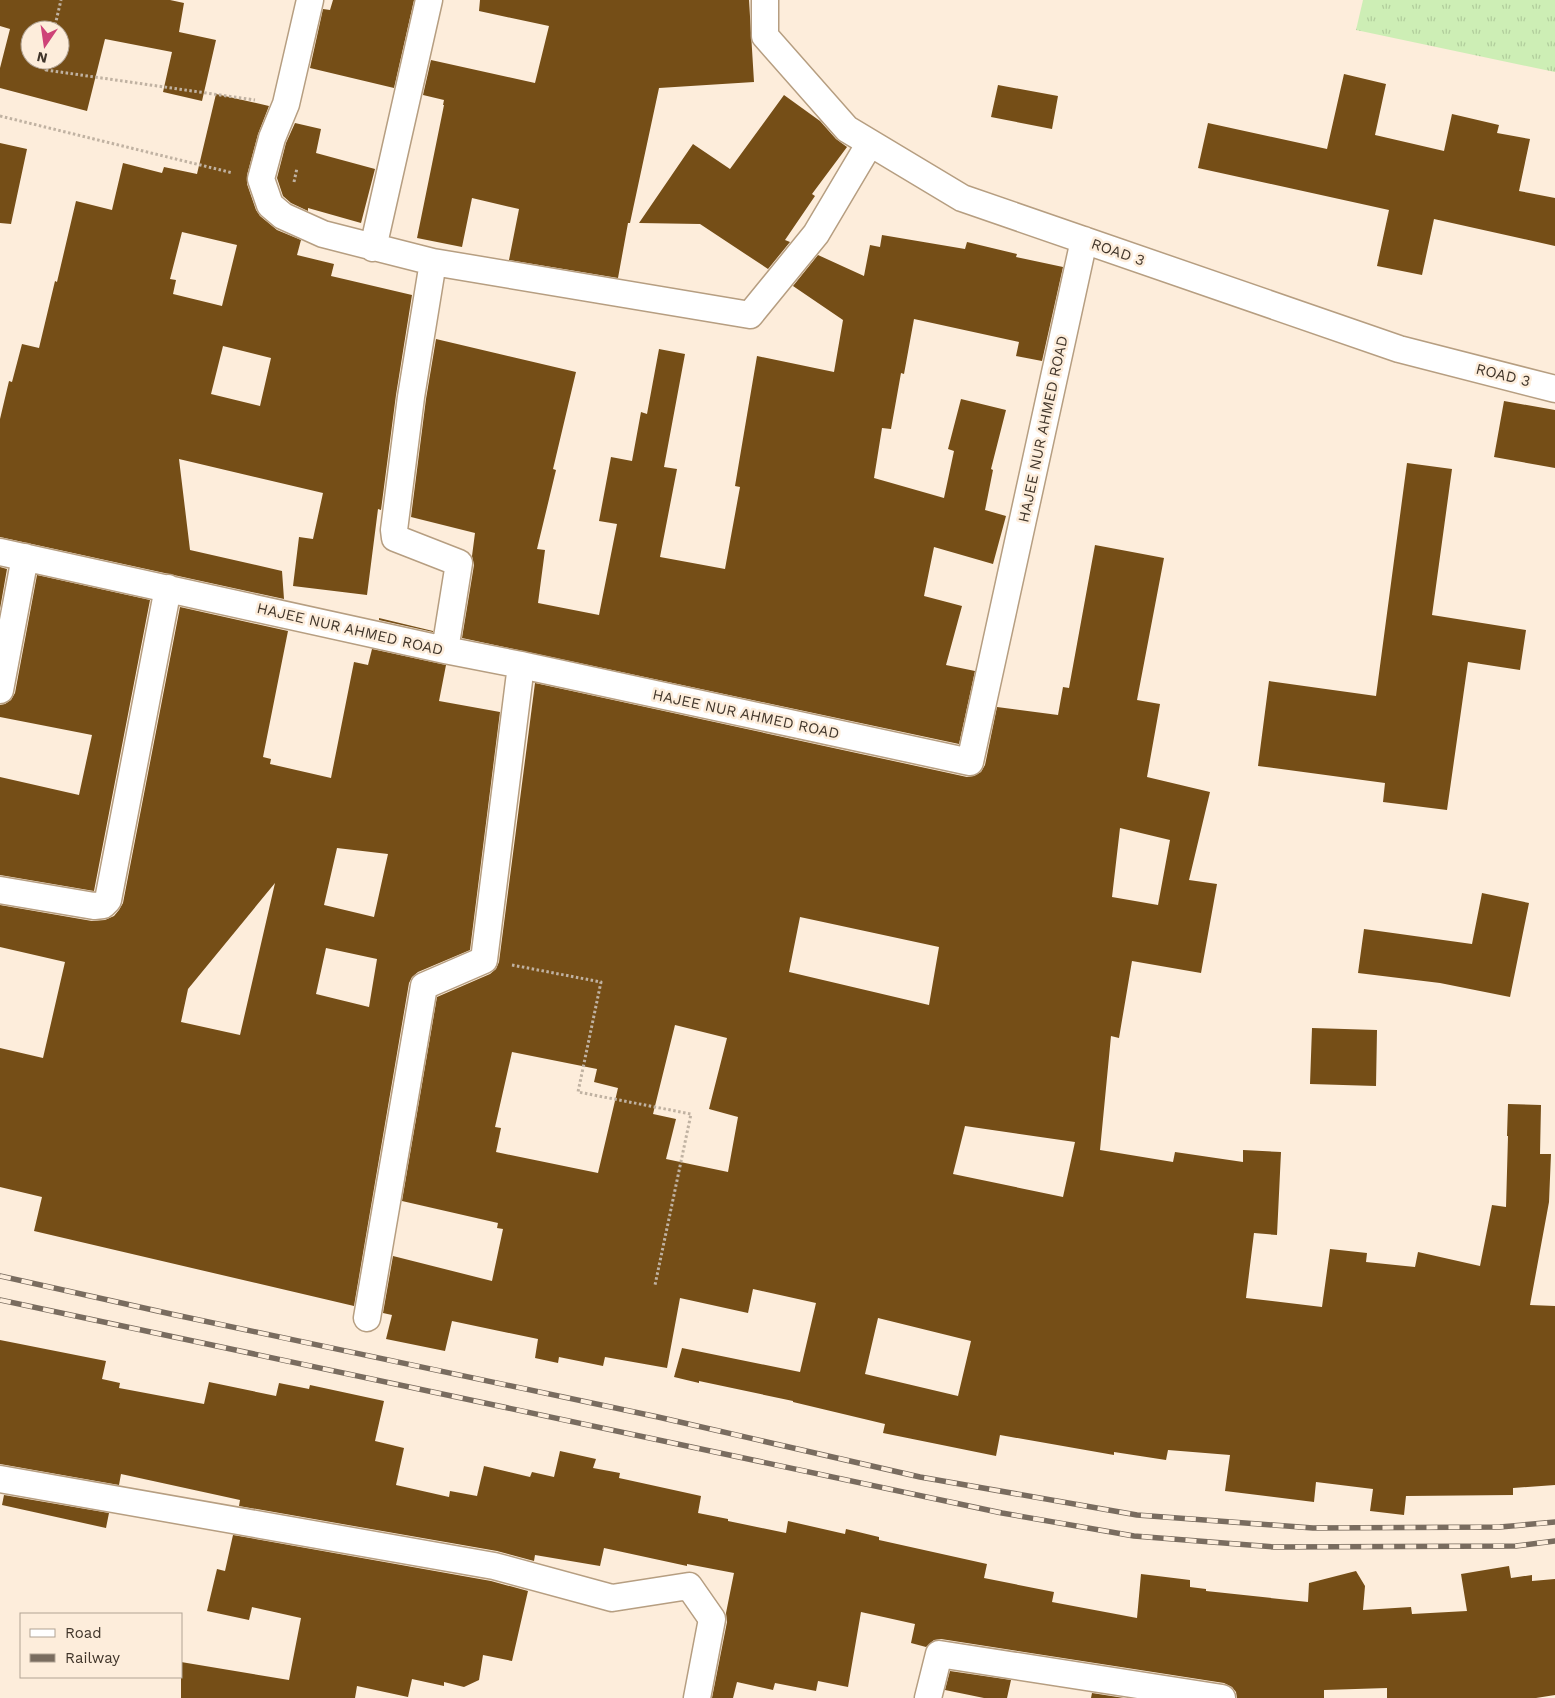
<svg xmlns="http://www.w3.org/2000/svg" width="1555" height="1698" viewBox="0 0 1555 1698" font-family="'Work Sans',sans-serif">
	<style>
		.grass { fill: url(#grass-tufts) }
		.building { fill: #754e17; fill-rule: evenodd }
		.lines { fill: none; stroke-linecap: round; stroke-linejoin: round }
		.street-casing { stroke: #b69e81; stroke-width: 29 }
		.path { stroke: #c0b2a2; stroke-width: 3; stroke-dasharray: 2.5 2.5; stroke-linecap: butt }
		.street { stroke: #fff; stroke-width: 26 }
		.rail-casing { stroke: #796c5f; stroke-width: 5.5 }
		.rail { stroke: #fdeddb; stroke-width: 4; stroke-dasharray: 11; stroke-linecap: butt }
		.labels { text-anchor: middle; dominant-baseline: central; stroke-width: 5; stroke-linejoin: round; paint-order: stroke }
		.street-label { font-size: 15px; fill: #40352a; stroke: #fdeddb }
	</style>
	<defs>
		<pattern id="grass-tufts" width="24" height="20" patternUnits="userSpaceOnUse" patternTransform="scale(1.25)"><rect width="24" height="20" fill="#cdeeb5"/><path d="M3 7l-1-3M5 7V3M7 7l1-3M15 17l-1-3M17 17v-4M19 17l1-3" fill="none" stroke="#b1cd9c"/></pattern>
	</defs>
	<rect width="100%" height="100%" fill="#fdeddb"/>
	<path class="grass" d="M 1363,0 L 1555,0 L 1555,72 L 1356,30 Z"/>
	<path class="building" d="M 0,0 L 170,0 L 184,3 L 179,32 L 216,40 L 202,101 L 163,92 L 172,52 L 105,39 L 87,111 L 0,88 L 0,68 L 10,29 L 0,26 ZM 30,30 L 60,30 L 60,60 L 30,60 Z
		M 333,0 L 414,0 L 394,88 L 310,68 L 323,9 L 330,10 Z
		M 480,0 L 749,0 L 754,82 L 659,88 L 630,223 L 628,223 L 618,278 L 509,260 L 519,209 L 472,198 L 462,247 L 417,238 L 444,105 L 443,105 L 444,100 L 423,95 L 431,60 L 535,83 L 549,26 L 479,11 Z
		M 1344,74 L 1386,84 L 1375,135 L 1444,151 L 1452,114 L 1499,125 L 1497,133 L 1530,139 L 1519,191 L 1555,198 L 1555,246 L 1434,219 L 1422,275 L 1377,266 L 1389,210 L 1198,168 L 1208,123 L 1327,149 Z
		M 998,85 L 1058,96 L 1052,129 L 991,117 Z
		M 216,94 L 269,106 L 258,134 L 247,175 L 247,184 L 256,210 L 260,216 L 277,230 L 301,240 L 297,255 L 334,264 L 331,276 L 412,295 L 396,395 L 381,510 L 378,509 L 367,595 L 293,586 L 299,537 L 313,539 L 323,493 L 179,459 L 190,550 L 282,571 L 284,599 L 0,537 L 0,419 L 9,381 L 12,382 L 22,344 L 39,348 L 55,281 L 57,282 L 76,201 L 112,210 L 123,163 L 162,173 L 164,167 L 197,174 ZM 182,232 L 237,245 L 222,306 L 173,294 L 176,280 L 170,279 ZM 223,346 L 271,358 L 260,406 L 211,394 Z
		M 784,95 L 820,121 L 836,139 L 847,147 L 812,194 L 815,196 L 785,240 L 790,242 L 768,269 L 700,224 L 639,223 L 693,144 L 730,169 Z
		M 295,123 L 321,129 L 316,153 L 375,169 L 361,223 L 308,208 L 308,211 L 291,203 L 283,196 L 277,178 L 286,143 Z
		M 0,143 L 27,149 L 11,224 L 0,223 Z
		M 882,235 L 965,249 L 967,242 L 1017,254 L 1016,257 L 1063,267 L 1042,361 L 1016,356 L 1019,342 L 914,319 L 904,374 L 901,373 L 891,429 L 882,428 L 874,478 L 944,498 L 954,451 L 948,449 L 961,399 L 1006,410 L 991,469 L 993,470 L 985,510 L 1006,516 L 993,564 L 934,547 L 924,596 L 962,606 L 946,665 L 975,671 L 959,744 L 462,638 L 474,565 L 472,556 L 475,533 L 411,517 L 426,399 L 436,339 L 576,372 L 553,469 L 556,470 L 537,549 L 545,550 L 538,603 L 599,615 L 617,524 L 599,521 L 611,457 L 632,461 L 641,412 L 647,414 L 659,349 L 685,354 L 664,467 L 677,469 L 660,557 L 725,569 L 740,487 L 735,486 L 757,356 L 834,372 L 843,320 L 793,286 L 818,255 L 864,276 L 870,245 L 880,247 Z
		M 1504,401 L 1555,410 L 1555,468 L 1494,457 Z
		M 1407,463 L 1452,469 L 1432,615 L 1526,630 L 1520,670 L 1468,662 L 1447,810 L 1383,802 L 1385,783 L 1258,766 L 1269,681 L 1376,696 Z
		M 1095,545 L 1164,558 L 1137,700 L 1160,704 L 1147,777 L 1210,792 L 1189,880 L 1217,884 L 1201,973 L 1132,961 L 1119,1038 L 1111,1036 L 1100,1150 L 1173,1162 L 1175,1152 L 1243,1162 L 1243,1150 L 1281,1152 L 1277,1235 L 1254,1233 L 1246,1298 L 1322,1307 L 1330,1249 L 1367,1253 L 1366,1262 L 1415,1267 L 1418,1252 L 1480,1266 L 1492,1205 L 1506,1207 L 1508,1136 L 1507,1136 L 1508,1104 L 1541,1105 L 1540,1154 L 1551,1154 L 1549,1202 L 1530,1305 L 1555,1306 L 1555,1485 L 1513,1488 L 1513,1495 L 1406,1496 L 1404,1515 L 1370,1511 L 1373,1489 L 1316,1482 L 1314,1502 L 1225,1491 L 1230,1455 L 1168,1450 L 1166,1460 L 1114,1452 L 1114,1455 L 1000,1435 L 996,1456 L 883,1433 L 885,1424 L 793,1402 L 793,1401 L 699,1381 L 699,1383 L 674,1377 L 682,1348 L 800,1372 L 816,1303 L 753,1289 L 748,1313 L 680,1298 L 667,1368 L 605,1357 L 603,1366 L 559,1357 L 558,1363 L 535,1358 L 538,1339 L 452,1321 L 445,1351 L 386,1339 L 392,1315 L 383,1313 L 393,1256 L 492,1281 L 503,1229 L 497,1228 L 498,1223 L 402,1201 L 437,997 L 490,974 L 496,969 L 499,962 L 535,683 L 967,777 L 974,776 L 981,772 L 985,765 L 997,707 L 1058,715 L 1063,687 L 1069,688 ZM 1120,828 L 1170,840 L 1158,905 L 1112,897 ZM 800,917 L 939,947 L 929,1005 L 789,972 ZM 675,1025 L 727,1038 L 709,1109 L 738,1117 L 728,1172 L 666,1159 L 676,1119 L 653,1114 ZM 512,1052 L 597,1069 L 594,1082 L 618,1088 L 598,1173 L 496,1152 L 501,1128 L 495,1127 ZM 965,1126 L 1075,1142 L 1063,1197 L 953,1174 ZM 878,1318 L 971,1341 L 958,1396 L 865,1374 Z
		M 0,567 L 7,569 L 0,609 Z
		M 37,575 L 150,600 L 94,891 L 0,875 L 0,777 L 79,795 L 92,735 L 0,717 L 0,705 L 5,704 L 11,700 L 15,693 Z
		M 180,607 L 288,631 L 263,757 L 271,759 L 270,764 L 331,778 L 354,662 L 368,665 L 372,649 L 446,665 L 439,701 L 500,712 L 470,950 L 418,972 L 412,977 L 409,983 L 354,1306 L 34,1231 L 42,1197 L 0,1187 L 0,1048 L 43,1058 L 65,962 L 0,947 L 0,905 L 92,921 L 105,920 L 114,916 L 119,910 L 123,903 ZM 337,848 L 388,854 L 374,917 L 324,905 ZM 275,883 L 240,1035 L 181,1022 L 188,989 ZM 326,948 L 377,959 L 369,1007 L 316,994 Z
		M 379,618 L 433,631 L 433,632 L 379,620 Z
		M 1482,893 L 1529,903 L 1510,997 L 1440,983 L 1358,973 L 1364,929 L 1472,944 Z
		M 1312,1028 L 1377,1030 L 1376,1086 L 1310,1084 Z
		M 0,1340 L 106,1361 L 102,1379 L 120,1383 L 119,1388 L 204,1404 L 209,1382 L 276,1396 L 279,1383 L 309,1389 L 310,1385 L 384,1401 L 375,1441 L 404,1448 L 396,1485 L 449,1497 L 450,1491 L 477,1496 L 484,1466 L 530,1477 L 532,1472 L 554,1477 L 560,1451 L 596,1459 L 593,1468 L 620,1473 L 619,1478 L 701,1496 L 698,1513 L 728,1519 L 728,1521 L 786,1533 L 788,1521 L 845,1534 L 846,1529 L 879,1537 L 879,1540 L 987,1564 L 984,1578 L 1054,1592 L 1052,1602 L 1137,1618 L 1141,1574 L 1190,1580 L 1190,1587 L 1206,1589 L 1206,1591 L 1308,1602 L 1309,1583 L 1356,1571 L 1365,1586 L 1363,1610 L 1411,1607 L 1412,1614 L 1467,1611 L 1461,1574 L 1509,1566 L 1511,1578 L 1532,1575 L 1532,1581 L 1555,1579 L 1555,1695 L 1536,1698 L 1387,1698 L 1387,1688 L 1324,1690 L 1324,1698 L 1237,1698 L 1236,1692 L 1232,1687 L 1224,1683 L 941,1639 L 934,1640 L 926,1647 L 911,1643 L 915,1624 L 861,1612 L 848,1687 L 818,1681 L 816,1691 L 775,1683 L 773,1690 L 737,1682 L 733,1698 L 712,1698 L 727,1622 L 726,1613 L 734,1573 L 687,1564 L 687,1566 L 604,1548 L 600,1566 L 535,1555 L 534,1561 L 497,1551 L 239,1506 L 240,1500 L 121,1474 L 119,1485 L 0,1464 Z
		M 4,1495 L 109,1513 L 106,1528 L 2,1505 Z
		M 233,1535 L 491,1581 L 528,1591 L 512,1661 L 483,1655 L 479,1680 L 464,1687 L 444,1682 L 444,1686 L 412,1679 L 408,1697 L 357,1686 L 355,1698 L 181,1698 L 181,1662 L 289,1680 L 301,1618 L 252,1607 L 249,1620 L 207,1611 L 217,1569 L 225,1571 Z
		M 950,1671 L 1011,1680 L 1007,1698 L 984,1698 L 945,1690 Z
		M 1092,1693 L 1124,1698 L 1091,1698 Z"/>
	<g class="lines">
		<defs>
			<path id="street" d="M 310,0 L 286,104 L 272,138 L 261,179 L 270,205 L 283,216 L 323,234 L 433,262 L 750,315 L 816,234 L 870,143
				M 765,0 L 765,36 L 847,129 L 962,198 L 1399,349 L 1555,389
				M 373,248 L 429,0
				M 433,262 L 411,397 L 394,530 L 395,538 L 459,563 L 445,650
				M 0,552 L 445,650 L 521,665 L 970,762 L 1084,240
				M 0,690 L 25,557
				M 0,890 L 94,906 L 103,905 L 108,900 L 168,588
				M 367,1318 L 424,986 L 484,960 L 521,665
				M 0,1479 L 494,1566 L 612,1598 L 689,1586 L 712,1619 L 697,1698
				M 928,1698 L 939,1654 L 1222,1698"/>
		</defs>
		<use href="#street" class="street-casing"/>
		<path class="path" d="M 54,30 L 61,0
			M 48,60 L 46,70 L 255,100
			M 0,116 L 233,173
			M 294,182 L 297,168
			M 512,965 L 601,982 L 578,1092 L 691,1114 L 655,1285"/>
		<use href="#street" class="street"/>
		<defs>
			<path id="rail" d="M 0,1276 L 171,1314 L 658,1417 L 920,1477 L 1137,1515 L 1313,1528 L 1500,1527 L 1555,1522
				M 0,1300 L 1002,1513 L 1134,1536 L 1274,1547 L 1516,1546 L 1555,1541"/>
		</defs>
		<use href="#rail" class="rail-casing"/>
		<use href="#rail" class="rail"/>
	</g>
	<g class="labels">
		<g class="street-label">
			<text transform="translate(1118 252) rotate(19)">ROAD 3</text>
			<text transform="translate(1503 375) rotate(14)">ROAD 3</text>
			<text transform="translate(1043 429) rotate(-78)">HAJEE NUR AHMED ROAD</text>
			<text transform="translate(350 629) rotate(13)">HAJEE NUR AHMED ROAD</text>
			<text transform="translate(746 714) rotate(12)">HAJEE NUR AHMED ROAD</text>
		</g>
	</g>
	<rect x="20" y="1613" width="162" height="65" fill="#fdeddb" stroke="#b1a394"/>
	<rect x="30" y="1629" width="25" height="8" fill="#ffffff" stroke="#b1a394"/>
	<text x="65" y="1638" font-size="15" fill="#40352a">Road</text>
	<rect x="30" y="1654" width="25" height="8" fill="#796c5f" stroke="#b1a394"/>
	<text x="65" y="1663" font-size="15" fill="#40352a">Railway</text>
	<g transform="translate(45 45) rotate(193)"><circle r="24" fill="#fdeddb" stroke="#b1a394"/>
	<path d="M0-4L9 19L0 12L-9 19Z" fill="#ce4378"/>
	<text y="-8" font-size="14" font-weight="bold" text-anchor="middle" fill="#40352a">N</text>
	</g>
</svg>
